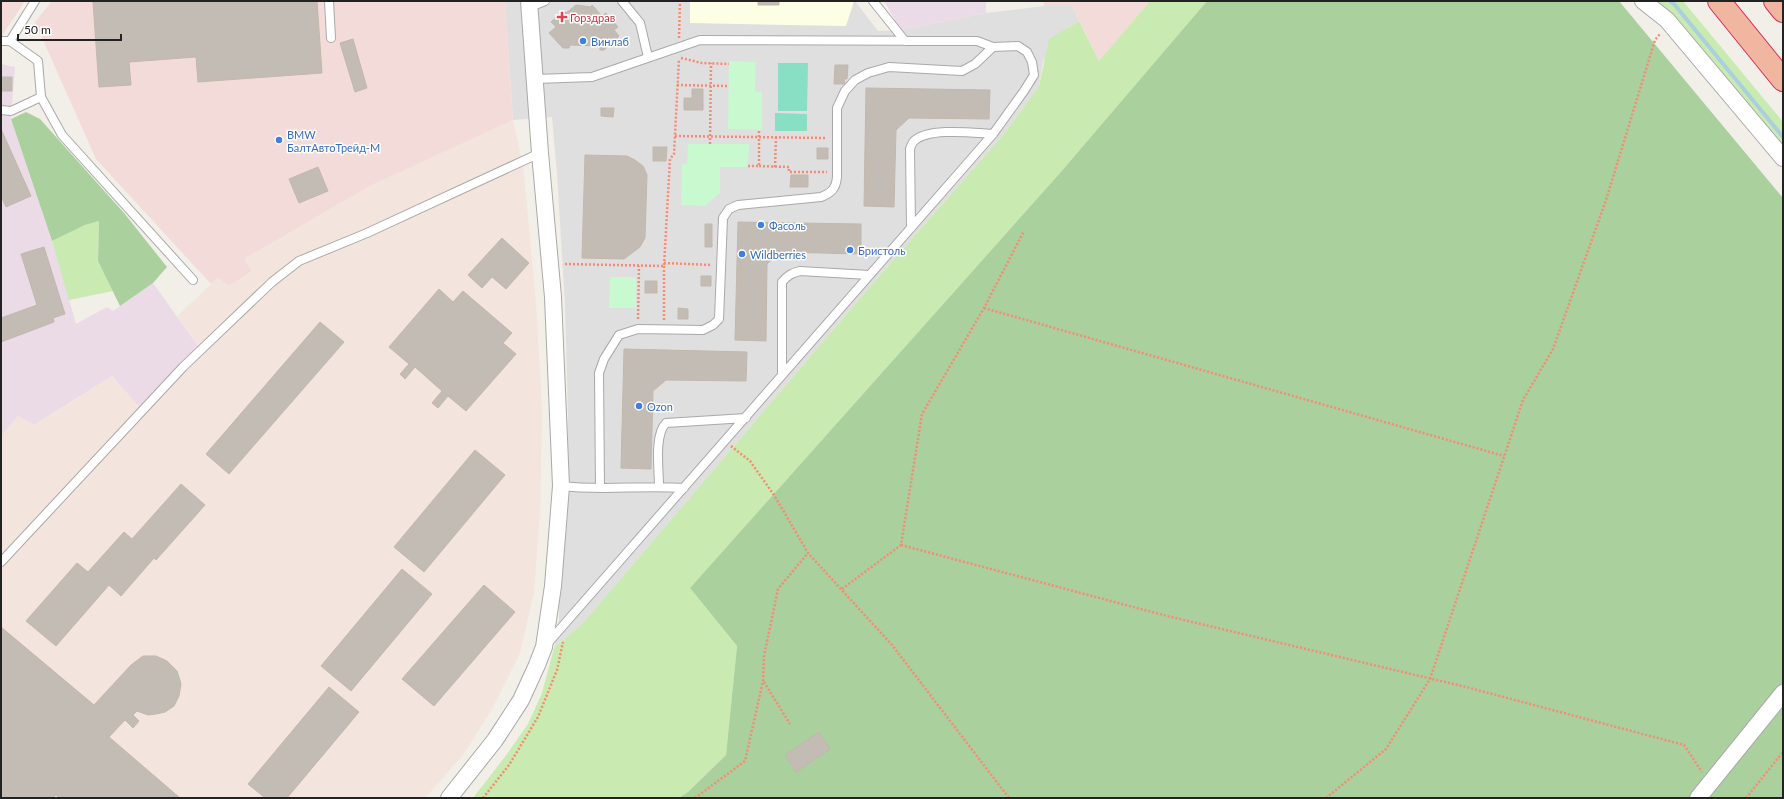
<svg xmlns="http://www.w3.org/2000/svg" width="1784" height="799" viewBox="0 0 1784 799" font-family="Lato,sans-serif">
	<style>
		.residential { fill: #e0dfdf }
		.commercial { fill: #f2dbd9 }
		.industrial { fill: #ebdbe7 }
		.education { fill: #fdffe5 }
		.military { fill: #f3e4dd }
		.grass { fill: #c9eab0 }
		.forest { fill: #aad09e }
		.park { fill: #c8f9cf }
		.pitch { fill: #88dfc3 }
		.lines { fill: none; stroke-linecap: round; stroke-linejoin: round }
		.stream { stroke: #aacfde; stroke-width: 4 }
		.building { fill: #c3bcb5; stroke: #c3b7ab }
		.service-casing { stroke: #a9a9a9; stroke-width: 10 }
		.minor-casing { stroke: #a9a9a9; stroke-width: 18 }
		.trunk-casing { stroke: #da2b5c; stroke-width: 24 }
		.path { stroke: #f98973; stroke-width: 2.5; stroke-dasharray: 2 2; stroke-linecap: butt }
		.service { stroke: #fff; stroke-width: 8 }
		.minor { stroke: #fff; stroke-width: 16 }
		.trunk { stroke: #f1b6a0; stroke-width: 22 }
		.health-dot { fill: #e0444e; stroke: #fff; stroke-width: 1.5 }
		.shop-dot { fill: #3f7fe0; stroke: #fff; stroke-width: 1.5 }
		.labels { text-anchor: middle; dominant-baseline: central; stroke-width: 3; stroke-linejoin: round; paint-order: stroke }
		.health-label { font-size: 11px; fill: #be3a42; stroke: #fff; text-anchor: start }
		.shop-label { font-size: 11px; fill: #366cbe; stroke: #fff; text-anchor: start }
	</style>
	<rect width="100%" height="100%" fill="#f2efe9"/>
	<path class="residential" d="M 505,1 L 855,1 L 878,31 L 901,30 L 986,13 L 1044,6 L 1072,6 L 1079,21 L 1067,28 L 1043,61 L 1039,86 L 1004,134 L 874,282 L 583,623 L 554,648 L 559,627 L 559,600 L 567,466 L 568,414 L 565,305 L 557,173 L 552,117 L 513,120 Z"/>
	<path class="commercial" d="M 1,1 L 25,1 L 1,37 Z
		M 52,1 L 505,1 L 513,120 L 370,186 L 244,259 L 252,271 L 229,286 L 218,278 L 211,284 L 96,159 L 35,22 Z
		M 1043,1 L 1150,1 L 1099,61 L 1072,6 L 1044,6 Z"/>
	<path class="industrial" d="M 884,1 L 986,1 L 986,13 L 901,30 Z
		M 1,64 L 15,67 L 11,119 L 58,260 L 76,324 L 107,307 L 113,311 L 153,283 L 198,346 L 139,408 L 112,376 L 34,425 L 18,416 L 1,436 Z"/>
	<path class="education" d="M 690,1 L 854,1 L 846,26 L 690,23 Z"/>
	<path class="military" d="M 513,120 L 523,166 L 529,226 L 537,316 L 542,413 L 540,513 L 534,592 L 520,653 L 492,709 L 463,755 L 425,798 L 1,798 L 1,436 L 18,416 L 35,425 L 112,376 L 140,407 L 198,346 L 177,316 L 218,278 L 229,286 L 252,271 L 244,259 L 370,186 Z"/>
	<path class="grass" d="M 1150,1 L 1207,1 L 1060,173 L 690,588 L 737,646 L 726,755 L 688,792 L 679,798 L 473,798 L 507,754 L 528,724 L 542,693 L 554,648 L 583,623 L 874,282 L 1004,134 L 1039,86 L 1049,39 L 1079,21 L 1099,61 Z
		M 1658,1 L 1683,1 L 1783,122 L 1783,149 L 1685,31 Z
		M 99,221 L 98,261 L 113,291 L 69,300 L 52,241 L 85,225 Z"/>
	<path class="forest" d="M 1207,1 L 1619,1 L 1783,198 L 1783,798 L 679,798 L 688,792 L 726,755 L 737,646 L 690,588 L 1060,173 Z
		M 26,112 L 40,119 L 124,213 L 167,267 L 153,283 L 120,306 L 98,261 L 99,221 L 85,225 L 52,241 L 11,119 Z"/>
	<path class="park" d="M 729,61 L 756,62 L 755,92 L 762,92 L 762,130 L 728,129 Z
		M 688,144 L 749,144 L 748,167 L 720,167 L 720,193 L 705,206 L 681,205 L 682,164 L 687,164 Z
		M 610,277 L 636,277 L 636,308 L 609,308 Z"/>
	<path class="pitch" d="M 778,63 L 808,63 L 807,111 L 778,111 Z
		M 775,113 L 807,114 L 807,131 L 775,131 Z"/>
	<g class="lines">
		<path class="stream" d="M 1670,1 L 1674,4 L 1783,137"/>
	</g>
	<path class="building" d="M 109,1 L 317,1 L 322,73 L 198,82 L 196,57 L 129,62 L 131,85 L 99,87 L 93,2 Z
		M 758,1 L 779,1 L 779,5 L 758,5 Z
		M 576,5 L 591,7 L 592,5 L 602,16 L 606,13 L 618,27 L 614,30 L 619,36 L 604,50 L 600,50 L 600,46 L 570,45 L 569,48 L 563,48 L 549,33 L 556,27 L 551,22 L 564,11 L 566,13 Z
		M 353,39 L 367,88 L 355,92 L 340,43 Z
		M 835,65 L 848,65 L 847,79 L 844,79 L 845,84 L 834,84 Z
		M 1,77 L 12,77 L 12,91 L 1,91 Z
		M 866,88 L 990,90 L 989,119 L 909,118 L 896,130 L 894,207 L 864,206 Z
		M 692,89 L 703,89 L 703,110 L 684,110 L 684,98 L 692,98 Z
		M 601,108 L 614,108 L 613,117 L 601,116 Z
		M 1,129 L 31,196 L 6,207 L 1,196 Z
		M 653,147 L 667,147 L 666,161 L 653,161 Z
		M 817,148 L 828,148 L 828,159 L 817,159 Z
		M 585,155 L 627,156 L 635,160 L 643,166 L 647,175 L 645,238 L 640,247 L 624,259 L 582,258 Z
		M 318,167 L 328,191 L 299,203 L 289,179 Z
		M 791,175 L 808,175 L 808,187 L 790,187 Z
		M 738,222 L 861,224 L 861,254 L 780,252 L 767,264 L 766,341 L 735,340 Z
		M 705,224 L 712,224 L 712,247 L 705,247 Z
		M 502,238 L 529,263 L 506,289 L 492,277 L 482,288 L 468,275 Z
		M 44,247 L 65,314 L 53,318 L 54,322 L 1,342 L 1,318 L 37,305 L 21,254 Z
		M 701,276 L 711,276 L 711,286 L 701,286 Z
		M 645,281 L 657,281 L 657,293 L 645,293 Z
		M 439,289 L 453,302 L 463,291 L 512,333 L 503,343 L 516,354 L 466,411 L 448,396 L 438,408 L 432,403 L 442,391 L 415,367 L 405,379 L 400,374 L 409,364 L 389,347 Z
		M 678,308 L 688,309 L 688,319 L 678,319 Z
		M 320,322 L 344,342 L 229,474 L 206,454 Z
		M 624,349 L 747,352 L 746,381 L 666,380 L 653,391 L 651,469 L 621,468 Z
		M 475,450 L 505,475 L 424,572 L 394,547 Z
		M 181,484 L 205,505 L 156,560 L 154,558 L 121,596 L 109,585 L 56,646 L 26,621 L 77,563 L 88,572 L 124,532 L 132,539 Z
		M 402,569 L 432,594 L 351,691 L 321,666 Z
		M 484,585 L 515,612 L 434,706 L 402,679 Z
		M 1,627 L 94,705 L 131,665 L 143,656 L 156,656 L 167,661 L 177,671 L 181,684 L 179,696 L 174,706 L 165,712 L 156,714 L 148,715 L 137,711 L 133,715 L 139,721 L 133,728 L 125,720 L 109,737 L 180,798 L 59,798 L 56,795 L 53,798 L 1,798 Z
		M 329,687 L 359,712 L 287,798 L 265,798 L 248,784 Z
		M 819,732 L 830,749 L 796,772 L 785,755 Z"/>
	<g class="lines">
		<defs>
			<path id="service" d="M 329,1 L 331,38
				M 622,1 L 640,23 L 648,57
				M 873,1 L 905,41
				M 530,7 L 545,1
				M 1,41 L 10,41
				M 536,79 L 592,77 L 700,40 L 977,41 L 993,47 L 1018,46 L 1027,52 L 1032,62 L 1034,75 L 1024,91 L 993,134 L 547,644
				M 41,97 L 62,135 L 193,280
				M 1,110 L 11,111 L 41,97 L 38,61 L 10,41 L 35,1
				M 911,228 L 910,149 C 911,146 912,143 914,141 C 929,127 974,133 993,134
				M 782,375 L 782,282 C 788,275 792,273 800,271 L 869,275
				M 561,486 C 602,491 643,485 684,488
				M 659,486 C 659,469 654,435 666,423 L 746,418
				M 600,488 L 599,373 L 604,359 L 619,335 L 638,329 L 703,330 L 713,325 L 719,319 L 723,218 L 729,209 L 738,205 L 821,197 C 831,193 836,189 837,177 L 837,108 L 845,91 L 855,80 L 868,73 L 889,67 L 962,71 L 975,64 L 993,47
				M 1,562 L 183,367 L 272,282 L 299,261 L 367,233 L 540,153"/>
			<path id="minor" d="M 1643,1 L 1667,20 L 1783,158
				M 449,798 L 495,740 L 521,700 L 537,665 L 544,647 L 553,586 L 561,486 L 553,297 L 540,153 L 529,1
				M 1698,798 L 1783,693"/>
			<path id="trunk" d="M 1719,1 L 1783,80
				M 1775,1 L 1783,11"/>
		</defs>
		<use href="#service" class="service-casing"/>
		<use href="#minor" class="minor-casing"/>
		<use href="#trunk" class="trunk-casing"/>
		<path class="path" d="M 679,38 L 680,1
			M 681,58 L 702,63 L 729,64
			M 677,85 L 728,86
			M 675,136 L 827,138
			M 710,144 L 711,63
			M 748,166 L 759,166 L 759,130
			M 759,166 L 789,167 L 789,172 L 827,172
			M 775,167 L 776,137
			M 664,263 L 712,265
			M 565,264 L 664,266 L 670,159 L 674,154 L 679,59
			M 984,308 L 1504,456
			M 638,319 L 639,266
			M 664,320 L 664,266
			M 731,446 L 750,461 L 774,495 L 808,553 L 892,645 L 1009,798
			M 901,545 L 1167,616 L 1466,687 L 1684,745 L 1702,772
			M 842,589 L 901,545 L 922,414 L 984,308 L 1024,231
			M 764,682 L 790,724
			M 483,798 L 509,765 L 538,717 L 557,670 L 563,642
			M 695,798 L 745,761 L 763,681 L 764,656 L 778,589 L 808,553
			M 1326,798 L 1386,749 L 1430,679 L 1523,400 L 1553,349 L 1606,200 L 1655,40 L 1660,34
			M 1746,798 L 1783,752"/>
		<use href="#service" class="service"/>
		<use href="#minor" class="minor"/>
		<use href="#trunk" class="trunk"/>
	</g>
	<path class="health-dot" d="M560 11h4v4h4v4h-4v4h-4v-4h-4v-4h4z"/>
	<g class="shop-dot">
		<circle cx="583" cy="41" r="4"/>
		<circle cx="279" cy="140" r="4"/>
		<circle cx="761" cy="225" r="4"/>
		<circle cx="850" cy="250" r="4"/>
		<circle cx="742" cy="254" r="4"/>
		<circle cx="639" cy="406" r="4"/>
	</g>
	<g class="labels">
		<g class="health-label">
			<text x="570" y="17">Горздрав</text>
		</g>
		<g class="shop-label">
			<text x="591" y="41">Винлаб</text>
			<text x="287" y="134">BMW<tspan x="287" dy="13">БалтАвтоТрейд-М</tspan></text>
			<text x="769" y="225">Фасоль</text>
			<text x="858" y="250">Бристоль</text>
			<text x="750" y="254">Wildberries</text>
			<text x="647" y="406">Ozon</text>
		</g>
	</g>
	<rect width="1784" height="799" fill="none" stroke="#222222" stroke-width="4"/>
	<path d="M18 34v6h103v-6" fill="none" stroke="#222222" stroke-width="2"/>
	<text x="24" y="34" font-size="12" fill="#222222" stroke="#ffffff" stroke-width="3" paint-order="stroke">50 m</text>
</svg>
